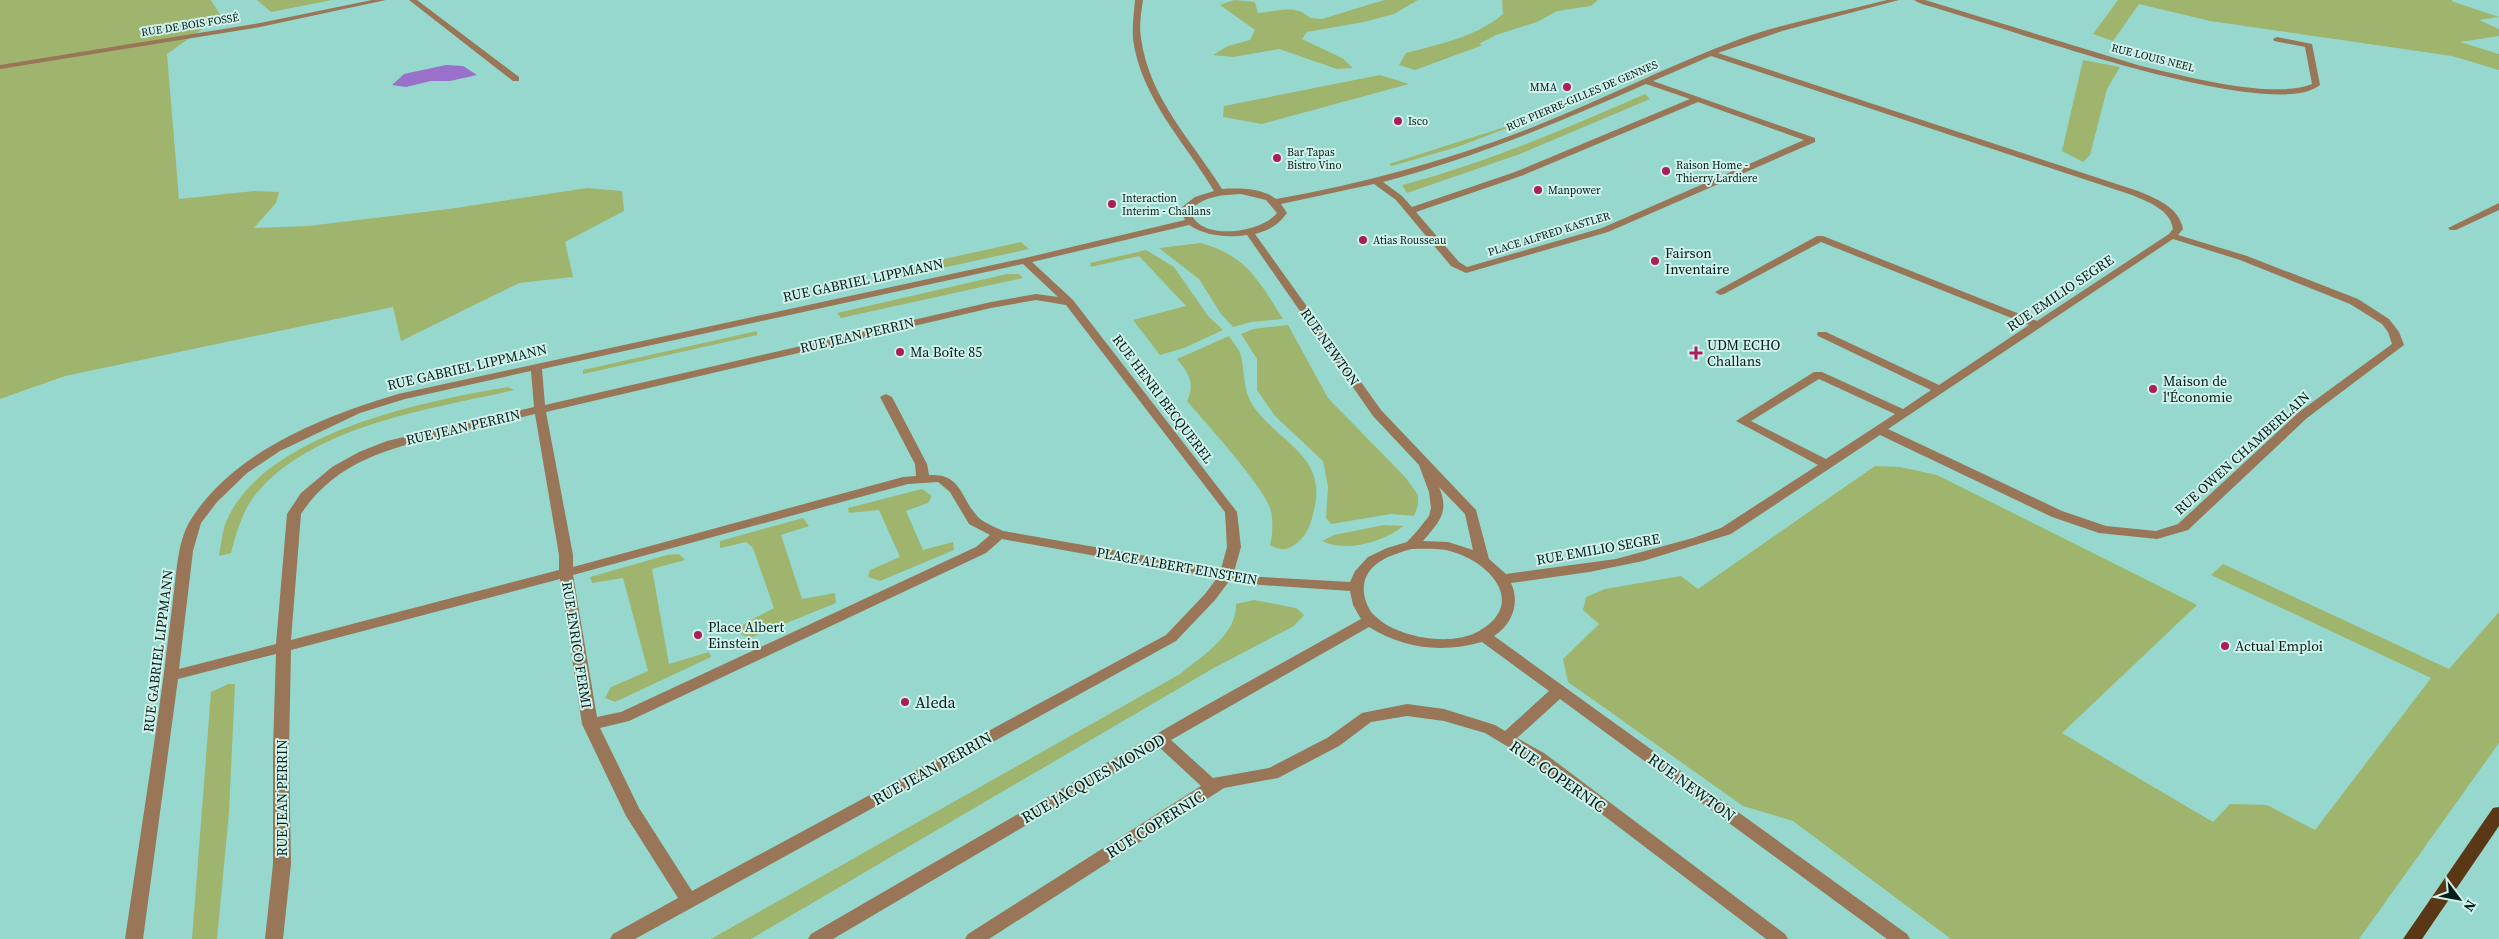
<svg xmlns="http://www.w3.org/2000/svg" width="2499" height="939" viewBox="0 0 2499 939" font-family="'Source Serif 4',serif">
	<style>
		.green { fill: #9fb56e }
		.water { fill: #9971cb }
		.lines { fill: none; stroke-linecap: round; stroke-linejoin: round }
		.minor { fill: #987657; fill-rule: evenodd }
		.major { fill: #5b3815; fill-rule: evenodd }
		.poi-dot { fill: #ac1e58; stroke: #d1f1eb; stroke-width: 2 }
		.labels { text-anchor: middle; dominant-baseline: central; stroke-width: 4; stroke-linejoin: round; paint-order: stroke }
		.far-street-label { font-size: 11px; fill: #031e1a; stroke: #d1f1eb }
		.far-poi-label { font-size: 11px; fill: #031e1a; stroke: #d1f1eb; text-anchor: start }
		.poi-label { font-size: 14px; fill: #031e1a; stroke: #d1f1eb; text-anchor: start }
		.street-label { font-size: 14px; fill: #031e1a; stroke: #d1f1eb }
		.near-poi-label { font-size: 16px; fill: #031e1a; stroke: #d1f1eb; text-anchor: start }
		.near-street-label { font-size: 16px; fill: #031e1a; stroke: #d1f1eb }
	</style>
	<rect width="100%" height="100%" fill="#96d8cd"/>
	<path class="green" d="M 0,0 L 211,0 L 221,16 L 167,54 L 179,199 L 254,191 L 279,192 L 276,203 L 254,228 L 308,226 L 449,209 L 587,188 L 622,191 L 624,211 L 565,242 L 573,277 L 519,283 L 401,341 L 393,307 L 65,376 L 0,399 Z
		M 257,0 L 332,0 L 271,12 Z
		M 1234,0 L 1255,2 L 1258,13 C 1276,12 1295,3 1310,18 L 1322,19 L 1384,0 L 1418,0 L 1394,14 L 1364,22 L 1307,32 L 1302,39 L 1342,58 L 1353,68 L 1337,69 L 1279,49 L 1233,57 L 1213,55 L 1228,46 L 1250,40 L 1255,30 L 1220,5 Z
		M 1502,0 L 1598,0 L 1591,6 L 1557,11 L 1537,22 L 1496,35 L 1479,44 L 1483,45 L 1415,70 L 1399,65 L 1406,53 C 1440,44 1476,37 1503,14 Z
		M 2118,0 L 2453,0 L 2451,1 L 2499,17 L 2479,20 L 2499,29 L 2499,36 L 2460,42 L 2499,54 L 2499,70 L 2452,56 L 2210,21 L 2139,4 L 2113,41 L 2093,34 Z
		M 2083,60 L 2120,67 L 2107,89 L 2090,155 L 2083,162 L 2062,151 Z
		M 1380,75 L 1409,84 L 1262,124 L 1223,117 L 1224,106 Z
		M 1645,94 L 1650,99 L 1520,154 L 1407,193 L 1402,185 C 1486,163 1565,129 1645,94 Z
		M 1513,121 L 1518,124 L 1457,147 L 1392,166 L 1389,164 L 1505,127 L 1503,123 Z
		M 1021,242 L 1029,249 L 901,277 L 894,270 Z
		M 1201,243 C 1247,256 1259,281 1283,319 L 1251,322 L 1233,327 L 1221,314 L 1199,279 L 1159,248 Z
		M 1146,250 L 1174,267 L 1208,316 L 1223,330 L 1184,348 L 1160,355 L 1133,320 L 1186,306 L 1139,256 L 1091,267 L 1090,263 Z
		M 1007,274 L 1019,274 L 1023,278 L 841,318 L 837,313 Z
		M 1288,325 L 1328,398 L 1405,477 L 1418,495 L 1418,505 L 1414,516 L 1391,514 L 1331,524 L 1326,518 L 1328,487 L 1323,461 L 1275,416 L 1257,390 L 1257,359 L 1241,334 L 1253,329 Z
		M 757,331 L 757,335 L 583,374 L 583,370 Z
		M 1229,336 C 1233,342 1239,349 1241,356 C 1245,372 1243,390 1252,404 C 1277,443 1328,454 1314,510 C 1311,523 1308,534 1297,543 C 1287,551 1281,551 1270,545 C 1273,534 1273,521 1271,511 C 1267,490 1204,421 1187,401 C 1196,384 1188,372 1177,359 Z
		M 508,387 L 514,390 C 432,409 322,423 261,488 C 244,506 237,529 231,553 L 219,556 C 221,545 222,532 226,522 C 263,434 423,401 508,387 Z
		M 1875,466 L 1900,467 L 1937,475 L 2197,605 L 2062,733 L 2213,822 L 2230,804 L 2267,805 L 2315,830 L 2431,678 L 2211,575 L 2223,564 L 2449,669 L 2499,612 L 2499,743 L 2359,939 L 1951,939 L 1793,821 L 1743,806 L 1568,682 L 1563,659 L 1599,624 L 1583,610 L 1586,597 L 1605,589 L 1681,576 L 1698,589 Z
		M 922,489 L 932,496 L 928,503 L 906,511 L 923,550 L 953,542 L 954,550 L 880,581 L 868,577 L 870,570 L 900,557 L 879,510 L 849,513 L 848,508 Z
		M 803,518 L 809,526 L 781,535 L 802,599 L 835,593 L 836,603 L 750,638 L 736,632 L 747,622 L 774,608 L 753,548 L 746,542 L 720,548 L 720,541 Z
		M 1384,525 L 1404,526 C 1382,542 1347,553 1322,541 L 1334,535 Z
		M 679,554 L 685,560 L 652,569 L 669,664 L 709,652 L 711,657 L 615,702 L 605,698 L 611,687 L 648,671 L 623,578 L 592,583 L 590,577 L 667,555 Z
		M 1254,600 L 1296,608 L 1304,615 L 1294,626 L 1212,669 L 751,939 L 711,939 L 1180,674 C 1202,656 1237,635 1236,604 Z
		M 228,684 L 235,684 L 229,813 L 217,939 L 192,939 L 211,692 Z"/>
	<path class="water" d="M 446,65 L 463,66 L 477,75 L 450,81 L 431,81 L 406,87 L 392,85 L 404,74 Z"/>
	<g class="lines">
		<path class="minor" d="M 372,0 L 386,0 L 260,27 L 0,69 L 0,65 L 260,23 Z
			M 409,0 L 417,0 L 519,77 L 519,81 L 513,81 Z
			M 1135,0 L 1143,0 C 1141,13 1139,26 1141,38 C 1149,98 1192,141 1222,189 C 1240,188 1262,188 1276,199 C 1366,183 1453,159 1538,125 C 1606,98 1672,64 1740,39 C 1788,22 1838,13 1887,0 L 1899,0 L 1782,31 L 1718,53 L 2138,191 C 2157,199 2179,207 2183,229 L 2178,235 L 2247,256 L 2358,299 L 2389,319 L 2399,332 L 2404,345 L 2307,418 L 2188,530 L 2157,539 L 2099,533 L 2052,517 L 1880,435 L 1731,534 L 1643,561 L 1589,572 L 1511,583 C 1520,602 1513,624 1494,636 L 1907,934 L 1910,939 L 1887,939 L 1560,699 L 1517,738 L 1544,753 L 1785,934 L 1788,939 L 1766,939 L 1532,761 L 1485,733 L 1444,721 L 1407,716 L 1371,722 L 1339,746 L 1278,778 L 1224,788 L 989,939 L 965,939 L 968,934 L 1201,786 L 1159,747 L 833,939 L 808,939 L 811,934 L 1196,711 L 1361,619 L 1353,605 L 1350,591 L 1261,585 L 1230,580 L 1215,600 L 1176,641 L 635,939 L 610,939 L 613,934 L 678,898 L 626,816 L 582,724 L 560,579 L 291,650 L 289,748 L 291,864 L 283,939 L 265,939 L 273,864 L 273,748 L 276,654 L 178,679 L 143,939 L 125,939 C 138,850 152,762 164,673 C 167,646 171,618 174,591 C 177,568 178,541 190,521 C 232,452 324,416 398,394 L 1025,258 L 1185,220 L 1180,209 L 1182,207 L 1195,197 L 1214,191 C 1184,141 1141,98 1133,39 C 1132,26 1134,13 1135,0 ZM 1711,56 L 2132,195 C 2148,202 2170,209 2173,229 L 2169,234 L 2037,321 L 1823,236 L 1817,236 L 1715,292 L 1720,295 L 1724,294 L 1821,242 L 2029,325 L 1939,385 L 1826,332 L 1818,332 L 1817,334 L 1818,336 L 1931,390 L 1903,409 L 1822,372 L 1814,372 L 1736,421 L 1818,465 L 1721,528 L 1693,538 L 1616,559 L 1506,574 L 1489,559 L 1476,510 L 1381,410 L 1255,234 C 1270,230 1278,225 1287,213 L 1281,204 L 1374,184 L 1396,200 L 1451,266 L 1466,273 L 1608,232 L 1815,142 L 1815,138 L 1653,81 ZM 1646,84 L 1690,99 L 1515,172 L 1412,207 L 1402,196 L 1383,182 C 1474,158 1560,122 1646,84 ZM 1698,102 L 1804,140 L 1602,228 L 1467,267 L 1459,262 L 1416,212 L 1521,176 ZM 1241,194 L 1266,200 L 1277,213 C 1263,231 1211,240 1195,220 C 1193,218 1191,213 1190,210 C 1205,196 1221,195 1241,194 ZM 1189,225 C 1206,236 1227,238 1247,235 L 1373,416 L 1419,465 L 1429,492 L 1431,508 L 1429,516 L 1418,530 L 1407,542 L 1387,548 L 1368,557 L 1355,571 L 1350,582 L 1261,577 L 1234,572 L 1241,547 L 1237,512 L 1073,300 L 1032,262 ZM 2173,239 L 2240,260 L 2350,304 L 2382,324 L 2388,332 L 2392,344 L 2299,412 L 2178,524 L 2156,531 L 2106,526 L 2062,511 L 1888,429 ZM 1023,264 L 1058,297 L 1036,294 L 991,302 L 545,405 L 542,369 ZM 1036,300 L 1066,305 L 1225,512 L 1227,547 L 1221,569 L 1003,531 C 995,527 984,523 978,517 C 960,498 962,473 929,475 L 927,464 L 892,397 L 886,394 L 880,397 L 915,464 L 916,476 L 903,477 L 573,567 L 573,555 L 546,412 L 991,308 ZM 531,371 L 534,407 L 387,441 L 359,452 L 332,467 L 301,493 L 287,514 L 276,644 L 179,669 L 193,551 L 201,523 L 217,502 L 247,473 L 280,451 L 360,413 L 405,399 ZM 1819,379 L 1895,414 L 1826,459 L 1751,421 ZM 535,414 L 559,555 L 559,570 L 291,640 L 301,514 C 336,461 390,448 448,434 C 477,428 506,421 535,414 ZM 938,482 L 950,492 L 969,524 L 990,535 L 976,547 L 621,712 L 597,717 L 573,575 L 908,484 ZM 1439,487 L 1465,514 L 1473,550 L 1448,542 L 1423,541 C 1439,522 1450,512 1439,487 ZM 1002,539 L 1217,578 L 1205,594 L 1166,635 L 692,891 L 639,808 L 600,728 L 629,721 L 986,553 ZM 1412,549 C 1424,549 1438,548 1450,551 C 1489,561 1528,603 1479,631 C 1452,647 1397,638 1375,616 C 1369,611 1365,601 1364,593 C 1361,565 1389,555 1412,549 ZM 1369,627 C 1404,649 1443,653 1482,642 L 1549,691 L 1505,731 L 1495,725 L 1444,709 L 1407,704 L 1362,713 L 1327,738 L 1269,768 L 1213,778 L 1171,740 Z
			M 1914,0 L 1925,0 L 2141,66 C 2185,76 2271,100 2312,84 L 2305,47 L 2274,41 L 2273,39 L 2277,37 L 2312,44 L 2320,85 C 2277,121 2052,44 1997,27 C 1978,21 1958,15 1939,9 C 1931,6 1921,5 1914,0 Z
			M 2499,203 L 2499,210 L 2456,230 L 2450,230 L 2448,228 Z"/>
		<path class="major" d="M 2499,807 L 2499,826 L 2422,939 L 2403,939 L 2493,808 Z"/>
	</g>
	<g class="poi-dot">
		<circle cx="1567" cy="87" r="5"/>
		<circle cx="1398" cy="121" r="5"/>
		<circle cx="1277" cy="158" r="5"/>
		<circle cx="1666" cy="171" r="5"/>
		<circle cx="1538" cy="190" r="5"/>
		<circle cx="1112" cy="204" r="5"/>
		<circle cx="1363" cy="240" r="5"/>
		<circle cx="1655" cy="261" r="5"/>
		<circle cx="900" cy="352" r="5"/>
		<path d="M1693.5 345.5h5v5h5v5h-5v5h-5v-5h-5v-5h5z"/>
		<circle cx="2153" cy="389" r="5"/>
		<circle cx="698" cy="635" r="5"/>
		<circle cx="2225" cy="646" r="5"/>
		<circle cx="905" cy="702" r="5"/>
	</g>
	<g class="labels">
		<g class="far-street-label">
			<text transform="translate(190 25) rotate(-9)">RUE DE BOIS FOSSÉ</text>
			<text transform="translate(2153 58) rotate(14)">RUE LOUIS NEEL</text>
			<text transform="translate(1582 96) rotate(-23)">RUE PIERRE-GILLES DE GENNES</text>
			<text transform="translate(1549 234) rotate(-17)">PLACE ALFRED KASTLER</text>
		</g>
		<g class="far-poi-label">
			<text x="1557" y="87" text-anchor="end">MMA</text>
			<text x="1408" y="121">Isco</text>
			<text x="1287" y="152">Bar Tapas<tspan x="1287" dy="13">Bistro Vino</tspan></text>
			<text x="1676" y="165">Raison Home -<tspan x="1676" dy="13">Thierry Lardiere</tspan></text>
			<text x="1548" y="190">Manpower</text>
			<text x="1122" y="198">Interaction<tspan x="1122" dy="13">Interim - Challans</tspan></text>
			<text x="1373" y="240">Atias Rousseau</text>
		</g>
		<g class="poi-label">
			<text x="1665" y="253">Fairson<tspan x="1665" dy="16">Inventaire</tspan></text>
			<text x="1707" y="345">UDM ECHO<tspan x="1707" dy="16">Challans</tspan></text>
			<text x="910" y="352">Ma Boîte 85</text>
			<text x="2163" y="381">Maison de<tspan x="2163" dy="16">l'Économie</tspan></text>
			<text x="708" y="627">Place Albert<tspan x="708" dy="16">Einstein</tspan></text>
			<text x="2235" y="646">Actual Emploi</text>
		</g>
		<g class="street-label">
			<text transform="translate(863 280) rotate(-12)">RUE GABRIEL LIPPMANN</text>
			<text transform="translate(2060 293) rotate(-34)">RUE EMILIO SEGRE</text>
			<text transform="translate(857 335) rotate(-13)">RUE JEAN PERRIN</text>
			<text transform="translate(1330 347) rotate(55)">RUE NEWTON</text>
			<text transform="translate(467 367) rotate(-13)">RUE GABRIEL LIPPMANN</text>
			<text transform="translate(1163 399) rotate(53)">RUE HENRI BECQUEREL</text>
			<text transform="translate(463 427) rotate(-13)">RUE JEAN PERRIN</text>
			<text transform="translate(2242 453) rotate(-42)">RUE OWEN CHAMBERLAIN</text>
			<text transform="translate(1598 549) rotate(-10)">RUE EMILIO SEGRE</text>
			<text transform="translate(1177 566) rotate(10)">PLACE ALBERT EINSTEIN</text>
			<text transform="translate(577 645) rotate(81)">RUE ENRICO FERMI</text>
			<text transform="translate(158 651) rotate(-83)">RUE GABRIEL LIPPMANN</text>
			<text transform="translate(282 798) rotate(-90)">RUE JEAN PERRIN</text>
		</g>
		<g class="near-poi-label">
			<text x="915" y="702">Aleda</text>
		</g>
		<g class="near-street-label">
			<text transform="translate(932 768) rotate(-29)">RUE JEAN PERRIN</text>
			<text transform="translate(1558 776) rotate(35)">RUE COPERNIC</text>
			<text transform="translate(1093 778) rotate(-30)">RUE JACQUES MONOD</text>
			<text transform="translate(1692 787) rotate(36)">RUE NEWTON</text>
			<text transform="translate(1155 824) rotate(-32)">RUE COPERNIC</text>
		</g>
	</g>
	<g transform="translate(2459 899) rotate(122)" stroke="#d1f1eb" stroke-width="4" paint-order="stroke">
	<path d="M0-4L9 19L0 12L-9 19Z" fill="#031e1a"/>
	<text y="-8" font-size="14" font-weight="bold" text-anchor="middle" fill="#031e1a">N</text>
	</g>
</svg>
